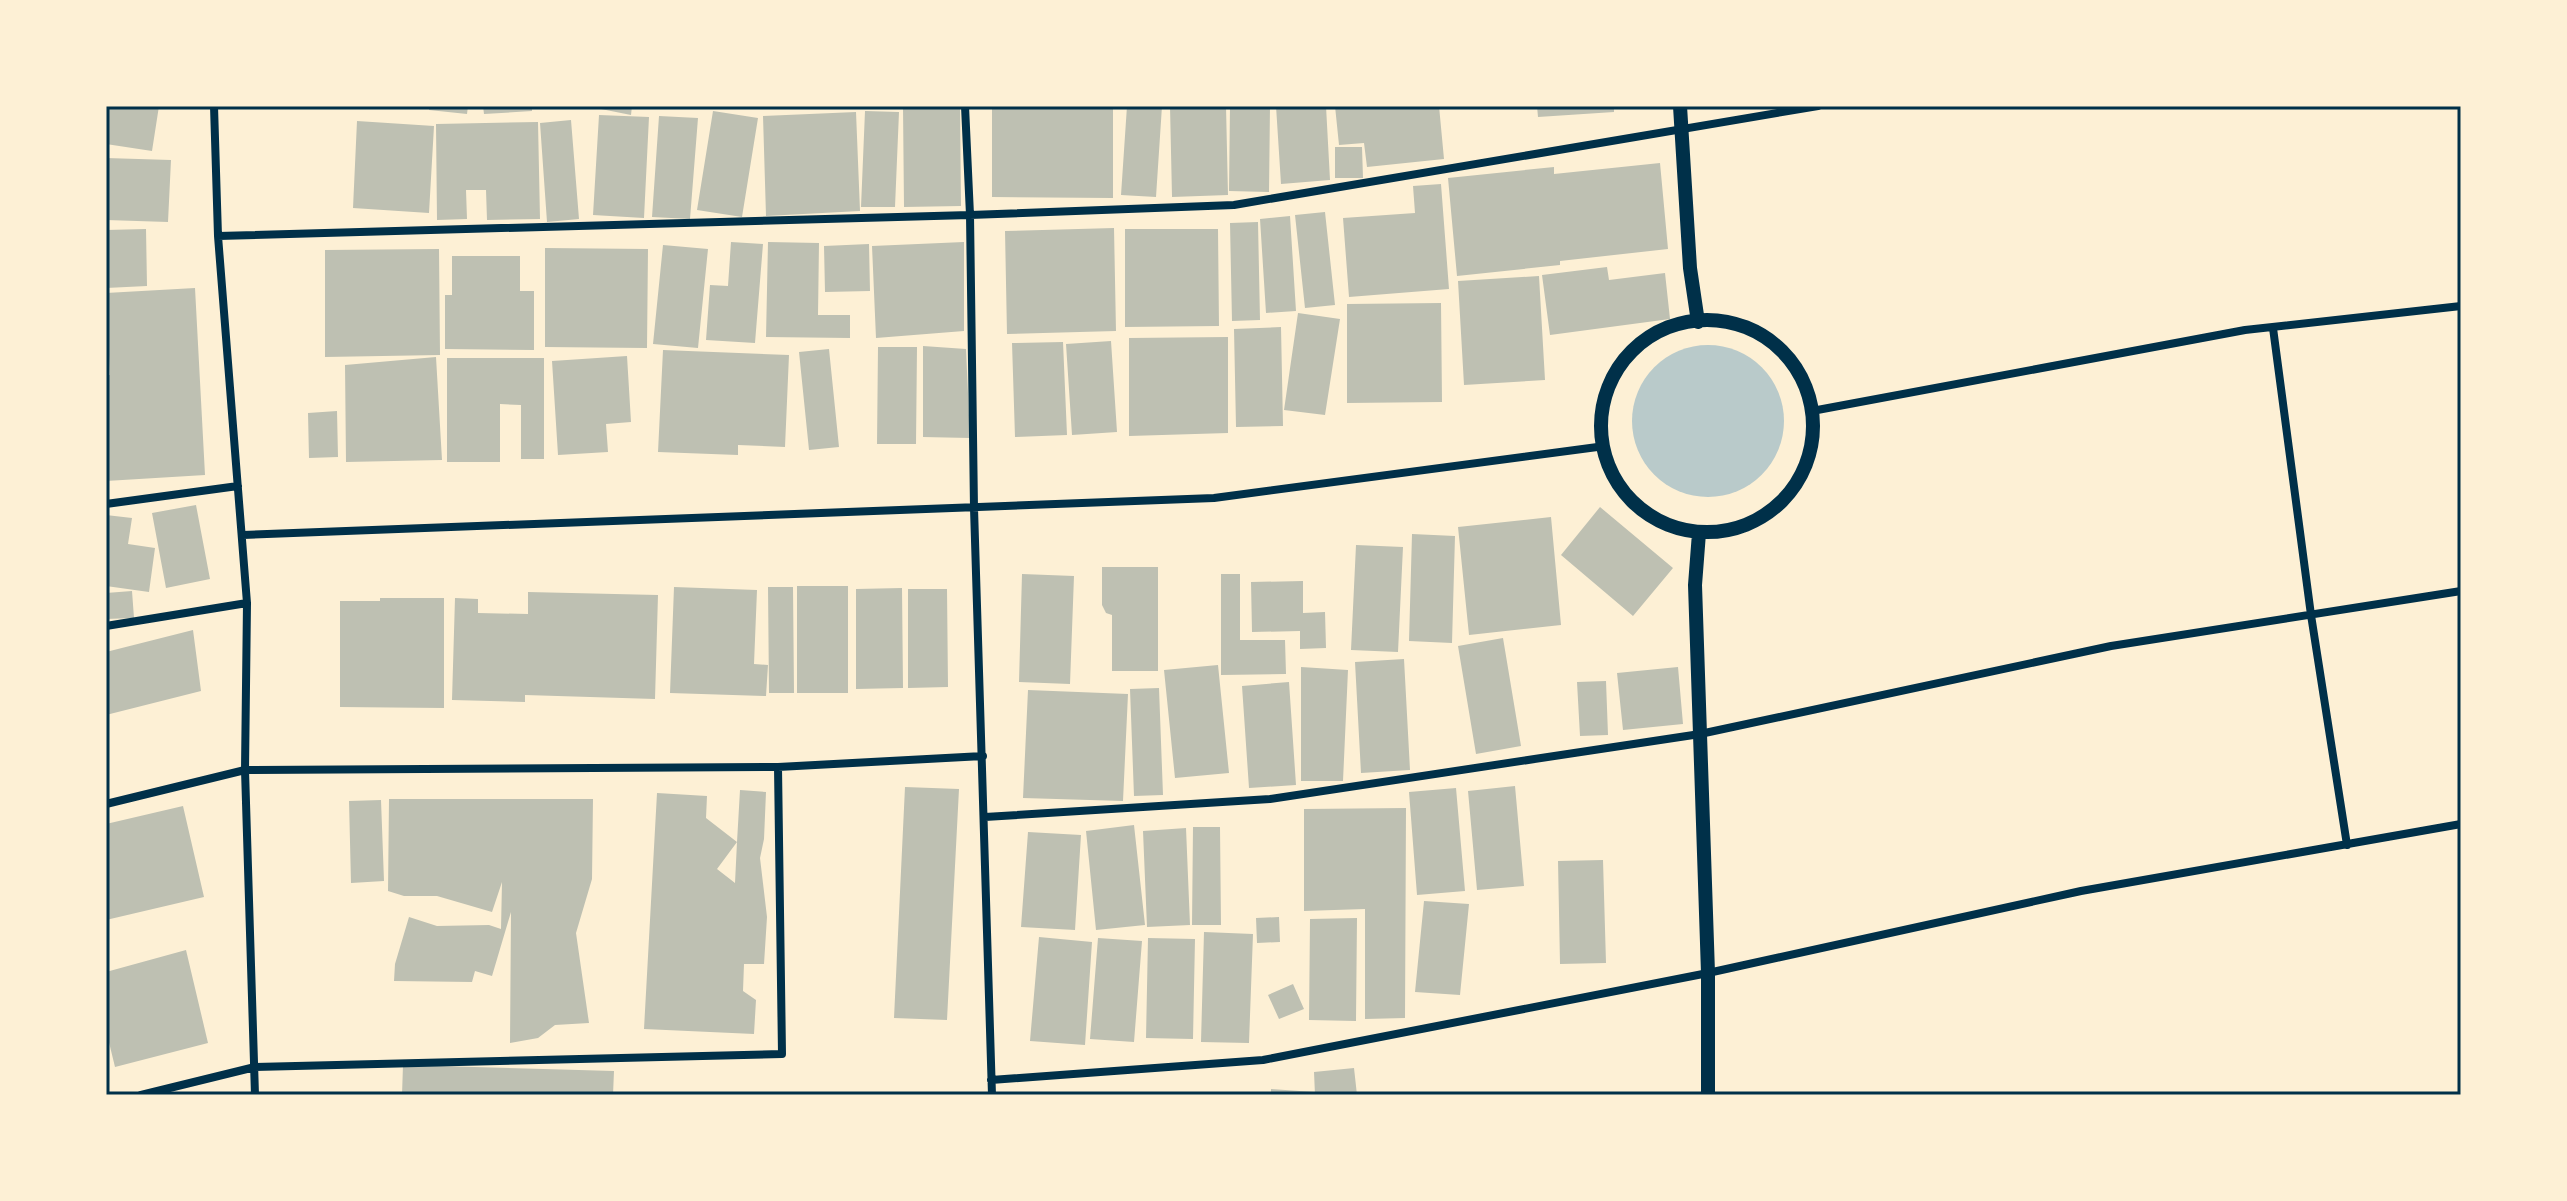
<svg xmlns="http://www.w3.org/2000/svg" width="2567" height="1201" viewBox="0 0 2567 1201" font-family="'Fira Sans',sans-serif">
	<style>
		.green { fill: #b9caca }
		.building { fill: #bec0b2; fill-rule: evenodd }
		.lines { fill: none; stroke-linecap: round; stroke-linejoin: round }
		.minor { stroke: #003049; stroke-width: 8 }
		.tertiary { stroke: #003049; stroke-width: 14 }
		.neatline { fill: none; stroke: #003049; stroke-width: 3 }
	</style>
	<rect width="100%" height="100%" fill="#fdf0d5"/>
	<path class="green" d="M1632 421a76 76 0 1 1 152 0a76 76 0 1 1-152 0Z"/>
	<path class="building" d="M 106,106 L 159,106 L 152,151 L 106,144 Z
		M 429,106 L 468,106 L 467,114 L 429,110 Z
		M 483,106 L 532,106 L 532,111 L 484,114 Z
		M 586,106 L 632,106 L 631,115 Z
		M 960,106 L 961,206 L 904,207 L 903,107 Z
		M 992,106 L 1113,106 L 1113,198 L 992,197 Z
		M 1127,106 L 1162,106 L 1156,197 L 1121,195 Z
		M 1170,106 L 1226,106 L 1228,195 L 1172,197 Z
		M 1230,106 L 1270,106 L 1269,192 L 1229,191 Z
		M 1276,106 L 1326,106 L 1330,180 L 1281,184 Z
		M 1335,106 L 1439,106 L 1444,159 L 1367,167 L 1364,143 L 1339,145 Z
		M 1537,106 L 1614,106 L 1614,112 L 1538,117 Z
		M 713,111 L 758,118 L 742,217 L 697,210 Z
		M 865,111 L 899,112 L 895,207 L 861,207 Z
		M 856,112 L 860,211 L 766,216 L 763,116 Z
		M 599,115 L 649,117 L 644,218 L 593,215 Z
		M 659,116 L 698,118 L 690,219 L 652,217 Z
		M 571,120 L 579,219 L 547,222 L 540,123 Z
		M 357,121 L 434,126 L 429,213 L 353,208 Z
		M 538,122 L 540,219 L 487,220 L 486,190 L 466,190 L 467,219 L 437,220 L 436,124 Z
		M 1335,147 L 1362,147 L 1363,178 L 1335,178 Z
		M 106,158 L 171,160 L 168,222 L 106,220 Z
		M 1660,163 L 1668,249 L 1560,261 L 1560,265 L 1457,276 L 1448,178 L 1554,167 L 1554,174 Z
		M 1441,184 L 1449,289 L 1349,297 L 1343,218 L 1415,213 L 1413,186 Z
		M 1325,212 L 1335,305 L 1305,308 L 1295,215 Z
		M 1290,216 L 1296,311 L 1266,313 L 1260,219 Z
		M 1258,222 L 1260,320 L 1232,321 L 1230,223 Z
		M 1114,228 L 1116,331 L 1007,334 L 1005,231 Z
		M 146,229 L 147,286 L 106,288 L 106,230 Z
		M 1125,229 L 1218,229 L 1219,326 L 1125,327 Z
		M 731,242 L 763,244 L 755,343 L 706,340 L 710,285 L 728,286 Z
		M 768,242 L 819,243 L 818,315 L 850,315 L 850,338 L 766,337 Z
		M 964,242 L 964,331 L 876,338 L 872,246 Z
		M 869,244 L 870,291 L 825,292 L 824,246 Z
		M 663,245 L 708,249 L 698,348 L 653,344 Z
		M 545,248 L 648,249 L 647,348 L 545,347 Z
		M 439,249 L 440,355 L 325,357 L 325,250 Z
		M 452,256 L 520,256 L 520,291 L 534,291 L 534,350 L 445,349 L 445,295 L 452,295 Z
		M 1607,267 L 1609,280 L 1665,273 L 1670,319 L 1550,335 L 1542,275 Z
		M 1539,276 L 1545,380 L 1464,385 L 1458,281 Z
		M 195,288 L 205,475 L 106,481 L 106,375 L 110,375 L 106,293 Z
		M 1441,303 L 1442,402 L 1347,403 L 1347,304 Z
		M 1298,313 L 1340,319 L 1325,415 L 1284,410 Z
		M 1281,327 L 1283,426 L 1236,427 L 1234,329 Z
		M 1228,337 L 1228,433 L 1129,436 L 1129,338 Z
		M 1111,341 L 1117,432 L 1072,435 L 1066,344 Z
		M 1063,342 L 1067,435 L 1015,437 L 1012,343 Z
		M 923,346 L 966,349 L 970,438 L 923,437 Z
		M 878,347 L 917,347 L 916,444 L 877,444 Z
		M 829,349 L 839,447 L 809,450 L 799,352 Z
		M 663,350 L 789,355 L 785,447 L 738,445 L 738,455 L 658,452 Z
		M 627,356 L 631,422 L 606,424 L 608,452 L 558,455 L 552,361 Z
		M 436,357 L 442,460 L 346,462 L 345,365 Z
		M 447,358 L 544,358 L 544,459 L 521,459 L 521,405 L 500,404 L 500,462 L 447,462 Z
		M 337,411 L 338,457 L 309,458 L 308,413 Z
		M 196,505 L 210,579 L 166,588 L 152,513 Z
		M 1600,507 L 1673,568 L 1633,616 L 1561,555 Z
		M 106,515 L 132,518 L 128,544 L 155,548 L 149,592 L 106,586 Z
		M 1551,517 L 1561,625 L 1469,635 L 1458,527 Z
		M 1412,534 L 1455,536 L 1452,643 L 1409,641 Z
		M 1356,545 L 1403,547 L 1398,652 L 1351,650 Z
		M 1102,567 L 1158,567 L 1158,671 L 1112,671 L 1112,615 L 1106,613 L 1102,605 Z
		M 1022,574 L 1074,576 L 1070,684 L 1019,682 Z
		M 1221,574 L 1240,574 L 1240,640 L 1285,640 L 1286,674 L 1221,675 Z
		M 1303,581 L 1303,613 L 1325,612 L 1326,648 L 1300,649 L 1300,631 L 1252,632 L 1251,582 Z
		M 797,586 L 848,586 L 848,693 L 797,693 Z
		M 674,587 L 757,590 L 754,664 L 768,665 L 766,696 L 670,693 Z
		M 768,587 L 793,587 L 794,693 L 769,693 Z
		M 902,588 L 903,688 L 856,689 L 856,589 Z
		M 908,589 L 947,589 L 948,687 L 908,688 Z
		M 132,591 L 134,618 L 106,619 L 106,593 Z
		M 528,592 L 658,595 L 655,699 L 525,695 L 525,702 L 452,700 L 455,598 L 478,599 L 478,613 L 528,614 Z
		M 380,598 L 444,598 L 444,708 L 340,707 L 340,601 L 380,601 Z
		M 193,630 L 201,691 L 106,715 L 106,652 Z
		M 1503,638 L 1521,746 L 1476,754 L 1458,646 Z
		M 1404,659 L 1410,770 L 1361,773 L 1355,662 Z
		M 1218,665 L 1229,773 L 1175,778 L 1164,670 Z
		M 1301,667 L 1348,670 L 1343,781 L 1301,781 Z
		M 1678,667 L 1683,724 L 1623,730 L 1617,673 Z
		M 1606,681 L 1608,735 L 1580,736 L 1577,682 Z
		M 1289,682 L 1296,785 L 1249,788 L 1242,686 Z
		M 1159,688 L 1163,795 L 1134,796 L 1130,689 Z
		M 1028,690 L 1128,694 L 1123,801 L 1023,798 Z
		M 1515,786 L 1524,886 L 1477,890 L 1468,791 Z
		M 905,787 L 959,789 L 947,1020 L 894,1018 Z
		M 1456,788 L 1465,891 L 1417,895 L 1409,792 Z
		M 740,790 L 766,792 L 764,839 L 760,858 L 767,917 L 764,964 L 744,964 L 743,991 L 756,1000 L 754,1034 L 644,1029 L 657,793 L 707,796 L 706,818 L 737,842 ZM 737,842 L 735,883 L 717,869 Z
		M 389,799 L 593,799 L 592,879 L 576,933 L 589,1023 L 555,1025 L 538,1038 L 510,1043 L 511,912 L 492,976 L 475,971 L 472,982 L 394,981 L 395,964 L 409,917 L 437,926 L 489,925 L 501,929 L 502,882 L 492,912 L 437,896 L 404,896 L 388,891 Z
		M 381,800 L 384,881 L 351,883 L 349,801 Z
		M 183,806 L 204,897 L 106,920 L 106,824 Z
		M 1406,808 L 1405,1018 L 1365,1019 L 1365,909 L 1304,911 L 1304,809 Z
		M 1134,825 L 1145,925 L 1096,930 L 1086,831 Z
		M 1193,827 L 1220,827 L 1221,925 L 1192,925 Z
		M 1186,828 L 1190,925 L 1147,927 L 1143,831 Z
		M 1028,832 L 1081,835 L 1075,930 L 1021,927 Z
		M 1603,860 L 1606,963 L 1560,964 L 1558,861 Z
		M 1424,901 L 1469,904 L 1460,995 L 1415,992 Z
		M 1279,917 L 1280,942 L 1257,943 L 1256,918 Z
		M 1357,918 L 1356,1021 L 1309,1020 L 1310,919 Z
		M 1204,932 L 1253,934 L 1249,1043 L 1201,1042 Z
		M 1039,937 L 1092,942 L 1085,1045 L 1030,1041 Z
		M 1098,938 L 1142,941 L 1134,1042 L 1090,1039 Z
		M 1148,938 L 1195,939 L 1193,1039 L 1146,1038 Z
		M 186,950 L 208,1043 L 115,1067 L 106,1030 L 106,972 Z
		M 1293,984 L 1304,1009 L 1279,1019 L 1268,995 Z
		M 403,1065 L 614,1071 L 613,1095 L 402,1095 Z
		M 1354,1068 L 1357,1095 L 1315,1095 L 1314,1072 Z
		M 1271,1089 L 1314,1092 L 1314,1095 L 1271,1095 Z"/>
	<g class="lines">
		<path class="minor" d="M 214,106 L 218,236 L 247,603 L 245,770 L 255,1095
			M 965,106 L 970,215 L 974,508 L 992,1095
			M 218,236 L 970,215 L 1234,205 L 1818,106
			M 2273,328 L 2311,615 L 2347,845
			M 1812,411 L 2245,330 L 2461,306
			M 106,504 L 238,486
			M 243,535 L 1214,498 L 1605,446
			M 106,626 L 247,603
			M 106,804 L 245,770 L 778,767 L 983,756
			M 985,817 L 1270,799 L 1700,734 L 2111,646 L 2461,591
			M 991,1080 L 1263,1060 L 1708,973 L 2081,891 L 2461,824
			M 141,1095 L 255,1067 L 782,1054 L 778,767"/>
		<path class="tertiary" d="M 1680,106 L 1690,268 L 1698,322
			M1601 426a106 106 0 1 1 212 0a106 106 0 1 1-212 0Z
			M 1699,533 L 1695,585 L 1708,973 L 1708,1095"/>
	</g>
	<rect width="2567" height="1201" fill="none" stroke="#fdf0d5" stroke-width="216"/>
	<rect x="108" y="108" width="2351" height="985" class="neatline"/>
</svg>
